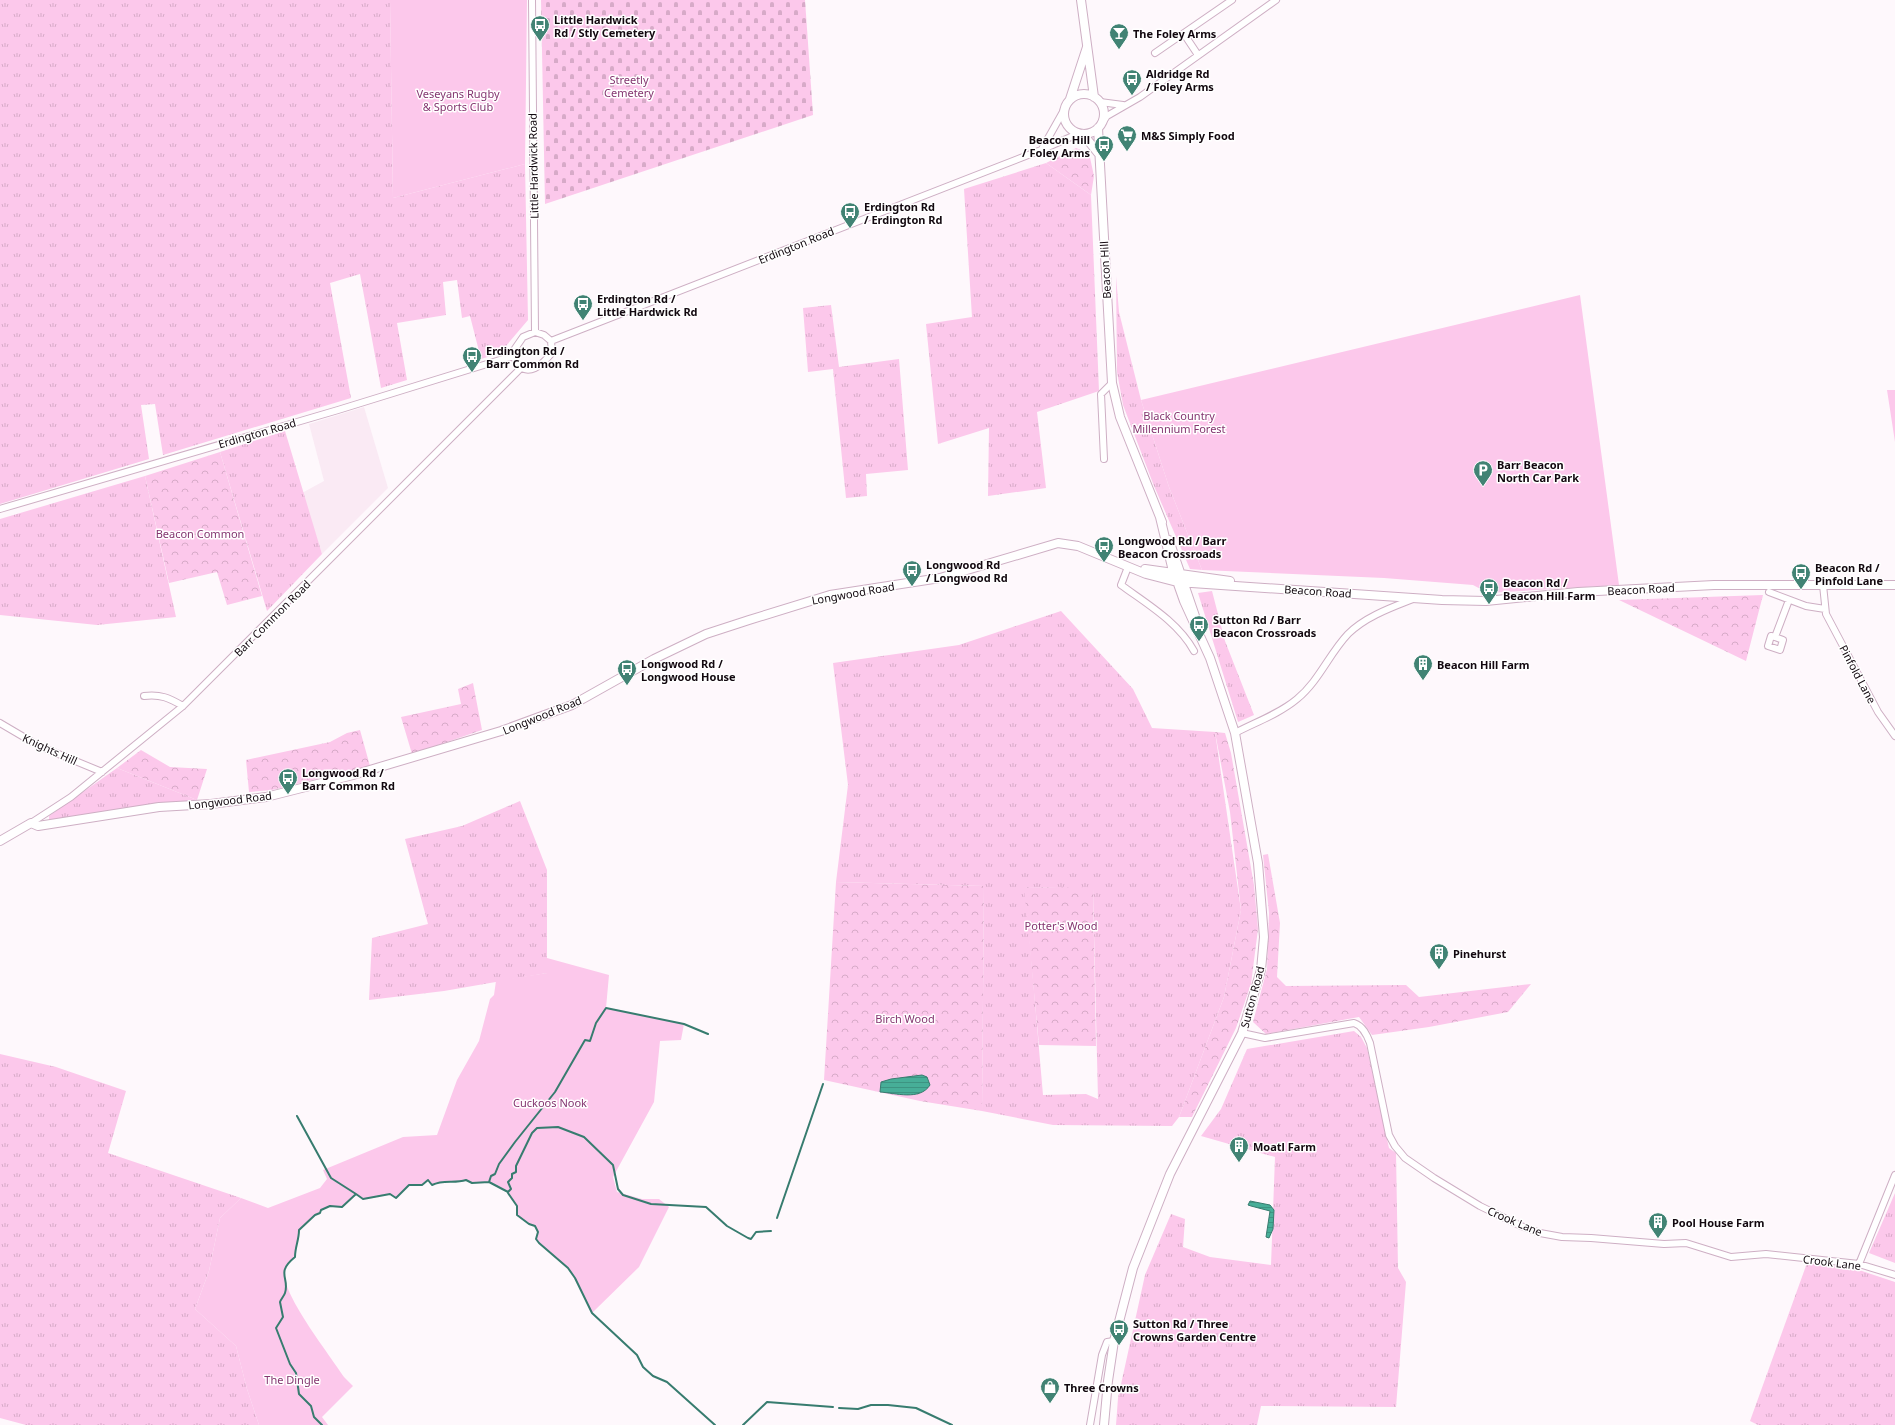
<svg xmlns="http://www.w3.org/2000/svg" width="1895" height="1425" viewBox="0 0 1895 1425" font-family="'Noto Sans',sans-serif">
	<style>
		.built { fill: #faeaf4 }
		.grass { fill: url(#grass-tufts); fill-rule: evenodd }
		.forest { fill: url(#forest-crowns) }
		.cemetery { fill: url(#cemetery-stones) }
		.park { fill: #fcc8eb }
		.water { fill: url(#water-rules); stroke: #377c6f }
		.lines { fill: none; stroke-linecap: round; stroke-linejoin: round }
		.stream { stroke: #377c6f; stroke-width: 2 }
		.minor-casing { stroke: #ceafc4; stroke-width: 8 }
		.major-casing { stroke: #ceafc4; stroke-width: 10 }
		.minor { stroke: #fff; stroke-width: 6 }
		.major { stroke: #fff; stroke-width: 8 }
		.labels { text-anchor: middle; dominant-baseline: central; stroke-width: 3; stroke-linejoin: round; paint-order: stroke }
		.poi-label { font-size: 11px; font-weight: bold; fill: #12080f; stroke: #fff; text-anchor: start }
		.park-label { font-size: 11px; fill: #843570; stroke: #fff }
		.street-label { font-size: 11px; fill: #12080f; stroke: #fff }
	</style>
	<defs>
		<pattern id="grass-tufts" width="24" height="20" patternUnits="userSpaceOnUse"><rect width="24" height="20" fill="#fcc8eb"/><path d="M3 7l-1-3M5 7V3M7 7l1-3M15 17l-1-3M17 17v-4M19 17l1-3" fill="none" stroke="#d7aac8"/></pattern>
		<pattern id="forest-crowns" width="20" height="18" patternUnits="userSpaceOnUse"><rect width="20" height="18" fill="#fcc8eb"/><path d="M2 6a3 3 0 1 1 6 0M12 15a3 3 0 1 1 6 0" fill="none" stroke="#d7aac8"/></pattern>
		<pattern id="cemetery-stones" width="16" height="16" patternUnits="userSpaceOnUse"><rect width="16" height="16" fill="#fcc8eb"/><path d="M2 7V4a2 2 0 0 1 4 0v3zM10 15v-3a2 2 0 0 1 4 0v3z" fill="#d7aac8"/></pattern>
		<pattern id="water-rules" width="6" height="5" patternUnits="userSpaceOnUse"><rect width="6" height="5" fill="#47ae98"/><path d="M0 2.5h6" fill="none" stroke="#3d9482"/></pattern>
	</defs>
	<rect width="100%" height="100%" fill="#fef8fc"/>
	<path class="built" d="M 364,407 L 388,488 L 322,554 L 302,493 L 324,481 L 309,424 Z"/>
	<path class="grass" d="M 0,0 L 390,0 L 393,198 L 525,164 L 528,320 L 500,353 L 481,359 L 470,316 L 462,318 L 457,280 L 443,282 L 446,315 L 397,323 L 407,380 L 381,388 L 360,274 L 330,283 L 351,398 L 163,455 L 155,404 L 141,405 L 149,459 L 0,504 Z
		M 1046,163 L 1091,195 L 1099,391 L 1037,412 L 1046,488 L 988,496 L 989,428 L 938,444 L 926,324 L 972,317 L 964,189 Z
		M 1116,276 L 1119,312 L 1141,400 L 1169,487 L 1202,570 L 1190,569 L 1154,486 L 1123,405 L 1117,372 Z
		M 831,305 L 839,367 L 899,359 L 908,470 L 866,474 L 867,496 L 846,498 L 833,369 L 808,372 L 803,308 Z
		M 285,431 L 322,554 L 267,611 L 220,452 Z
		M 145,476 L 176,617 L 97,625 L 0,615 L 0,519 Z
		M 1212,591 L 1225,641 L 1254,715 L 1238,722 L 1198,593 Z
		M 1061,611 L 1133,689 L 1152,728 L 1215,732 L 1241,910 L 1224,997 L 1179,1117 L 1172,1126 L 1053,1125 L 982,1111 L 984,886 L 836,882 L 848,785 L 833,663 L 959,645 ZM 1025,887 L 1093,889 L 1098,1099 L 1086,1094 L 1043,1095 Z
		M 117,768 L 197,800 L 163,803 L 158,802 L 155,804 L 49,820 L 49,816 Z
		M 520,801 L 547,870 L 547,973 L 444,991 L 369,1000 L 372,938 L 428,924 L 405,839 L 462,826 Z
		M 1354,1031 L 1361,1037 L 1367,1048 L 1389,1148 L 1396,1153 L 1398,1268 L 1406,1282 L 1396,1407 L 1261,1406 L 1257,1425 L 1116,1425 L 1118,1398 L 1145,1275 L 1171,1214 L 1185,1219 L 1183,1247 L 1210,1257 L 1271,1265 L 1275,1157 L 1201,1136 L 1221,1109 L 1247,1049 Z
		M 0,1054 L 56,1067 L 126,1091 L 108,1153 L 241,1198 L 220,1218 L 209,1271 L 195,1309 L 236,1346 L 247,1389 L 259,1425 L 26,1425 L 0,1418 Z
		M 1895,1193 L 1895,1263 L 1869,1253 Z
		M 1807,1263 L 1856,1269 L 1895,1282 L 1895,1425 L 1758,1425 L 1750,1421 Z"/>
	<path class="forest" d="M 1076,148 L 1089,153 L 1094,176 L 1091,195 L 1046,163 Z
		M 220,452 L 262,596 L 227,605 L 217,572 L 169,583 L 145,476 Z
		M 1763,595 L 1746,661 L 1619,600 Z
		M 473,683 L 482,730 L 412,754 L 401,717 L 461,704 L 458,689 Z
		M 360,730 L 370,766 L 272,790 L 249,792 L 246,760 L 330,742 L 347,733 Z
		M 1215,732 L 1225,733 L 1231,753 L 1254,885 L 1258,929 L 1251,984 L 1236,1028 L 1192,1117 L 1179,1117 L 1224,997 L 1241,910 L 1230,812 Z
		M 141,750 L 170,767 L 207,769 L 197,800 L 117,768 Z
		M 1268,854 L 1280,923 L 1277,977 L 1286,986 L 1406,985 L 1419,997 L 1531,984 L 1508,1012 L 1429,1027 L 1372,1035 L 1359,1017 L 1266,1034 L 1253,1022 L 1267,969 L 1269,913 L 1263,855 Z
		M 836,882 L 984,886 L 982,1111 L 920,1101 L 824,1080 Z
		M 1024,887 L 1093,888 L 1096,1046 L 1039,1045 Z"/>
	<path class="cemetery" d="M 541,0 L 805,0 L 813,115 L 545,204 Z"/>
	<path class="park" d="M 390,0 L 527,0 L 525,164 L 393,198 Z
		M 1580,295 L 1619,585 L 1488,593 L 1473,585 L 1384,578 L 1202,570 L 1169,487 L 1141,400 Z
		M 1887,390 L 1895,390 L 1895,442 Z
		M 547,958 L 609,975 L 606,1008 L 684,1024 L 681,1040 L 660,1041 L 654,1102 L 613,1177 L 617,1192 L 642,1199 L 659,1199 L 669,1207 L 639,1267 L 592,1313 L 575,1278 L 568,1268 L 539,1243 L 536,1239 L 538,1232 L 535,1226 L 529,1224 L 517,1215 L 517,1206 L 508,1192 L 489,1182 L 472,1183 L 466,1180 C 454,1184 444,1179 432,1185 L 428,1180 L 422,1185 L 409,1185 L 396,1198 L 390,1194 L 363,1199 L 355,1194 L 342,1207 L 330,1206 L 321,1210 L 320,1213 L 315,1215 L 299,1230 C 299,1240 295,1247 295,1257 C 290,1261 285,1265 284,1272 C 283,1296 330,1355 344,1377 L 353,1386 L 322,1417 L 328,1425 L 259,1425 L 247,1389 L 236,1346 L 195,1309 L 209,1271 L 220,1218 L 241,1198 L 268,1208 L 320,1188 L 327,1179 L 323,1170 L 403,1137 L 437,1135 L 457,1080 L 479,1041 L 490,999 L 494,995 L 496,981 L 547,973 Z"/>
	<path class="water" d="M 922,1075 L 927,1077 L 930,1085 C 920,1101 895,1093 880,1092 L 881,1082 L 891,1079 Z
		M 1250,1201 L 1270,1205 L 1274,1210 L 1273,1229 L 1269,1238 L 1266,1237 L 1270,1211 L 1251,1206 L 1248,1205 Z"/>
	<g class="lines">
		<path class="stream" d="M 297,1116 L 331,1178 L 356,1194
			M 489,1182 L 491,1176 L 495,1174 L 499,1164 L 515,1142 L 555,1092 L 585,1040 L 590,1041 L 596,1023 L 606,1008 L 684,1024 L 708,1034
			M 508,1193 L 517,1206 L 517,1215 L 529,1224 L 535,1226 L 538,1232 L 536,1239 L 539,1243 L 568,1268 L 575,1278 L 592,1313 L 637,1355 L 643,1367 L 653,1376 L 667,1382 L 715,1425
			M 777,1218 L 823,1084
			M 839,1408 L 858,1409 L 871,1405 L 888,1405 L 916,1408 L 952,1425
			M 322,1425 L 314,1417 L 311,1406 L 299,1394 L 296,1373 L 290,1364 L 276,1328 L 283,1317 L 280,1302 C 281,1299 284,1296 285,1293 C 290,1278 275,1273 295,1257 C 295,1247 299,1240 299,1230 L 315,1215 L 320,1213 L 321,1210 L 330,1206 L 342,1207 L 356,1194 L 363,1199 L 390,1194 L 396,1198 L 409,1185 L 422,1185 L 428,1180 L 432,1185 C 444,1179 454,1184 466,1180 L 472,1183 L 489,1182 L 508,1192 L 511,1189 L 508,1182 L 512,1178 L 512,1174 L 516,1172 L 516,1166 L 532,1133 L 537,1128 L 558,1127 L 584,1137 L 613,1165 L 618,1189 L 623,1195 L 651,1204 L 706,1207 L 727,1226 L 748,1238 L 751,1239 L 756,1232 L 771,1231
			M 743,1425 L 767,1402 L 833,1407"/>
		<defs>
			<path id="minor" d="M 532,0 L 535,332
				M 1184,34 L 1198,55
				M 1155,53 L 1232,0
				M 1100,102 L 1123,105
				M 1102,123 L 1107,116 L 1140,97 L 1276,0
				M 1042,149 L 1064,110
				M 535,332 L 544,335 L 551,341 L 552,353 C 547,358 542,365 535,368 C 522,374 513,362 514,350 L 523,337 Z
				M 551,341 L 1041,150 L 1080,133
				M 1104,459 L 1101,394 L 1112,383
				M 0,509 L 338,410 L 513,356
				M 1128,567 L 1121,585 C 1147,604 1178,622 1194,651
				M 1823,585 L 1826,614 L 1878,712 L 1895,736
				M 1769,592 L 1806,606 L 1825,609
				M 1775,637 L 1783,640 L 1780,650 L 1768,646 L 1771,636 L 1775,637 L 1789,600
				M 144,696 C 161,694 169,698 183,706
				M 0,723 L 39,746 L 102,772
				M 1235,733 C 1256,722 1279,714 1297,699 C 1319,681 1329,654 1348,634 C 1365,617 1390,608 1413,599
				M 31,823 L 71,797 L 183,706 L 521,368
				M 1242,1033 L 1265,1038 L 1354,1023 C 1363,1026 1367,1035 1370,1043 L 1389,1135 L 1395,1146 L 1405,1158 L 1434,1178 L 1480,1206 L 1521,1226 L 1540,1233 L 1562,1237 L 1591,1238 L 1664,1244 L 1686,1243 L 1731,1257 L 1766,1254 L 1859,1264 L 1895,1275
				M 1859,1264 L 1895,1175
				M 1090,1425 L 1102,1355 L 1107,1342 L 1114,1341"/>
			<path id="major" d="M 1081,0 L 1094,97
				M1064 114a20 20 0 1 1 40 0a20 20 0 1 1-40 0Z
				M 1070,99 L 1087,47
				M 1098,128 L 1112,383 L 1120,417 L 1162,522
				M 1083,134 L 1098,153
				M 1169,540 L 1195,616
				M 1145,569 L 1230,581
				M 0,841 L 31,823 L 38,826 L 159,807 L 211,804 L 266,797 L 353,775 L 501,731 L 572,705 L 654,659 L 706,634 L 749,620 L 830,595 L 940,578 L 1058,543 L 1078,546 L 1146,574 L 1177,582 L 1442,600 L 1486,601 L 1578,592 L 1714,585 L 1895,585
				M 1104,1425 L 1108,1381 L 1114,1341 L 1133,1268 L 1170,1174 L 1242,1033 L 1261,970 L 1264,937 L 1258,863 L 1235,733 L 1210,658 L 1184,601 L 1172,567 L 1160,517"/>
		</defs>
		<use href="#minor" class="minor-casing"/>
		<use href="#major" class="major-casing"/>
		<use href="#minor" class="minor"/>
		<use href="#major" class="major"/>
	</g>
	<defs>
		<symbol id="bus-pin" viewBox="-11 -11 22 30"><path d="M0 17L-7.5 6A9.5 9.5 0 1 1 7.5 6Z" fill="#418374" stroke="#fff"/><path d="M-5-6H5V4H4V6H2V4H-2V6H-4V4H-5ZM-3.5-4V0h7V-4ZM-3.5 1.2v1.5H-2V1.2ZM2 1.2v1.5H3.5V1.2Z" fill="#fff"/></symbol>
		<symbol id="bar-pin" viewBox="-11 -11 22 30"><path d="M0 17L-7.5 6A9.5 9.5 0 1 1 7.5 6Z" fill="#418374" stroke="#fff"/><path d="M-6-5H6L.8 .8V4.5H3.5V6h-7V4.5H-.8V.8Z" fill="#fff"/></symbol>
		<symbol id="supermarket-pin" viewBox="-11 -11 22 30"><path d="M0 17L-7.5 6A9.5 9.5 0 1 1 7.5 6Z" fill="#418374" stroke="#fff"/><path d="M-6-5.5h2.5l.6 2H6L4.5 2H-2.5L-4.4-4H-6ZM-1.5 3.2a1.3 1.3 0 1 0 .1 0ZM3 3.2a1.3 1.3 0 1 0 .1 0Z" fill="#fff"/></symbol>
		<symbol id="parking-pin" viewBox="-11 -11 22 30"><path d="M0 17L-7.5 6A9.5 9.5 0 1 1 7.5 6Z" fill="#418374" stroke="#fff"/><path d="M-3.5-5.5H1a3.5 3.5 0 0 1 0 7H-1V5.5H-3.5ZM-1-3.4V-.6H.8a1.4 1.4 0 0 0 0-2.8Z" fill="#fff"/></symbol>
		<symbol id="building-pin" viewBox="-11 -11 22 30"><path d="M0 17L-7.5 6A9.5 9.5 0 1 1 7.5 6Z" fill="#418374" stroke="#fff"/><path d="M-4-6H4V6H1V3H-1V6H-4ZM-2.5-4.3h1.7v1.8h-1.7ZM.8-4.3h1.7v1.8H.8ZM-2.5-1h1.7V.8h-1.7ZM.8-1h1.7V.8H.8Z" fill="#fff"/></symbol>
		<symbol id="shop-pin" viewBox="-11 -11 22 30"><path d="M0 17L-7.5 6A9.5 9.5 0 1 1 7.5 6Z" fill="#418374" stroke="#fff"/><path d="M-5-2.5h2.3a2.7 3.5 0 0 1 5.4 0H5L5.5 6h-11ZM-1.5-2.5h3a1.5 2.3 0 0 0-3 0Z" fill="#fff"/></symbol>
	</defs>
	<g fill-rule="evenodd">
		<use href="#bus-pin" x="529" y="14" width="22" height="30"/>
		<use href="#bar-pin" x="1108" y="22" width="22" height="30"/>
		<use href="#bus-pin" x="1121" y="68" width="22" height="30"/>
		<use href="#supermarket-pin" x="1116" y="124" width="22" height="30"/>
		<use href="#bus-pin" x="1093" y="134" width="22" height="30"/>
		<use href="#bus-pin" x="839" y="201" width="22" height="30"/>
		<use href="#bus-pin" x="572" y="293" width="22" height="30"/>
		<use href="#bus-pin" x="461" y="345" width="22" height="30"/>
		<use href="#parking-pin" x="1472" y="459" width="22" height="30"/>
		<use href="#bus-pin" x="1093" y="535" width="22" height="30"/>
		<use href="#bus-pin" x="901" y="559" width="22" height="30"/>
		<use href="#bus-pin" x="1790" y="562" width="22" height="30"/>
		<use href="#bus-pin" x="1478" y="577" width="22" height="30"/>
		<use href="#bus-pin" x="1188" y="614" width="22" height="30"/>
		<use href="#building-pin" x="1412" y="653" width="22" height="30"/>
		<use href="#bus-pin" x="616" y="658" width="22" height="30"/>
		<use href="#bus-pin" x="277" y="767" width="22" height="30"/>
		<use href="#building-pin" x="1428" y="942" width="22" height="30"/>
		<use href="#building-pin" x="1228" y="1135" width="22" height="30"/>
		<use href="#building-pin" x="1647" y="1211" width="22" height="30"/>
		<use href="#bus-pin" x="1108" y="1318" width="22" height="30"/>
		<use href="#shop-pin" x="1039" y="1376" width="22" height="30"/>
	</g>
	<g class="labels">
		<g class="poi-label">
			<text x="554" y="19">Little Hardwick<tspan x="554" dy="13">Rd / Stly Cemetery</tspan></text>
			<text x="1133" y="33">The Foley Arms</text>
			<text x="1146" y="73">Aldridge Rd<tspan x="1146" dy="13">/ Foley Arms</tspan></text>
			<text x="1141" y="135">M&amp;S Simply Food</text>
			<text x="1090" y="139" text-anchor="end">Beacon Hill<tspan x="1090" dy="13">/ Foley Arms</tspan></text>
			<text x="864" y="206">Erdington Rd<tspan x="864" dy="13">/ Erdington Rd</tspan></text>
			<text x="597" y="298">Erdington Rd /<tspan x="597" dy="13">Little Hardwick Rd</tspan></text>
			<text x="486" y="350">Erdington Rd /<tspan x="486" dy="13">Barr Common Rd</tspan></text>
			<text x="1497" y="464">Barr Beacon<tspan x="1497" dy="13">North Car Park</tspan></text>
			<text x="1118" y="540">Longwood Rd / Barr<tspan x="1118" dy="13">Beacon Crossroads</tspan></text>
			<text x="926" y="564">Longwood Rd<tspan x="926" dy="13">/ Longwood Rd</tspan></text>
			<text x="1815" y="567">Beacon Rd /<tspan x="1815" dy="13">Pinfold Lane</tspan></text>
			<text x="1503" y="582">Beacon Rd /<tspan x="1503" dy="13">Beacon Hill Farm</tspan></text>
			<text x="1213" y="619">Sutton Rd / Barr<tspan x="1213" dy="13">Beacon Crossroads</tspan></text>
			<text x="641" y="663">Longwood Rd /<tspan x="641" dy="13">Longwood House</tspan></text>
			<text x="1437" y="664">Beacon Hill Farm</text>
			<text x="302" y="772">Longwood Rd /<tspan x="302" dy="13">Barr Common Rd</tspan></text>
			<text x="1453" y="953">Pinehurst</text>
			<text x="1253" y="1146">Moatl Farm</text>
			<text x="1672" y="1222">Pool House Farm</text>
			<text x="1133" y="1323">Sutton Rd / Three<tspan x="1133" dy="13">Crowns Garden Centre</tspan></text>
			<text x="1064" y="1387">Three Crowns</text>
		</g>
		<g class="park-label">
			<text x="629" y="79">Streetly<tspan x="629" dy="13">Cemetery</tspan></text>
			<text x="458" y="93">Veseyans Rugby<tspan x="458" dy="13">&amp; Sports Club</tspan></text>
			<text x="1179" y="415">Black Country<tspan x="1179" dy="13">Millennium Forest</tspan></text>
			<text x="200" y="533">Beacon Common</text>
			<text x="1061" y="925">Potter's Wood</text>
			<text x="905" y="1018">Birch Wood</text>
			<text x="550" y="1102">Cuckoos Nook</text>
			<text x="292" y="1379">The Dingle</text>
		</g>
		<g class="street-label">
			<text transform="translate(533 166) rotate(-91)">Little Hardwick Road</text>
			<text transform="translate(796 245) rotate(-22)">Erdington Road</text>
			<text transform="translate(1105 270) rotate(-93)">Beacon Hill</text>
			<text transform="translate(257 433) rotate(-16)">Erdington Road</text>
			<text transform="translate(1641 589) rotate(-3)">Beacon Road</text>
			<text transform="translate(1318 591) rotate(4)">Beacon Road</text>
			<text transform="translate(853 593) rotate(-10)">Longwood Road</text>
			<text transform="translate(272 618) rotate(-45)">Barr Common Road</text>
			<text transform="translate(1858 674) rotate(62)">Pinfold Lane</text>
			<text transform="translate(542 715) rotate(-22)">Longwood Road</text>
			<text transform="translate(50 749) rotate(25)">Knights Hill</text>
			<text transform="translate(230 800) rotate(-7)">Longwood Road</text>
			<text transform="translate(1252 997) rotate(-75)">Sutton Road</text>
			<text transform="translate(1515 1221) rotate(23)">Crook Lane</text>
			<text transform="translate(1832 1262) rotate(7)">Crook Lane</text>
		</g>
	</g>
</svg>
